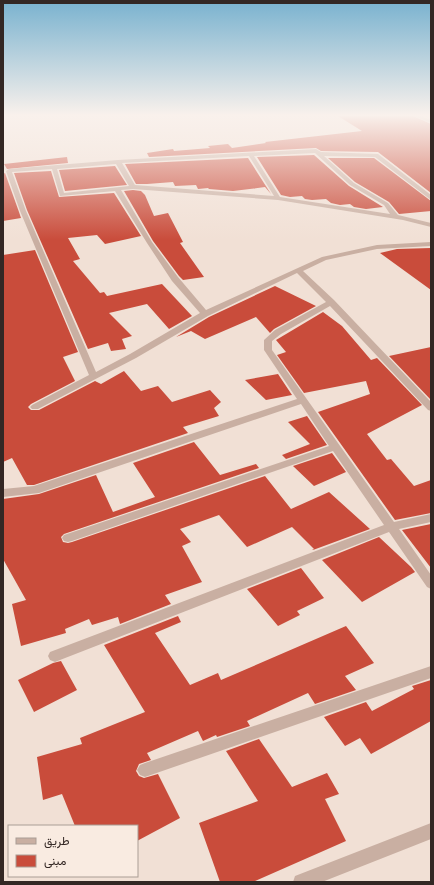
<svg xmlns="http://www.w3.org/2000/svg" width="434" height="885" viewBox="0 0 434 885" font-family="Jost,Vazirmatn,sans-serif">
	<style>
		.building { fill: #c94c3b }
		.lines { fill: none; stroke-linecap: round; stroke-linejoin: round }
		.minor { fill: #c9afa2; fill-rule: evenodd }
	</style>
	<rect width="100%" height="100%" fill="#f1e0d5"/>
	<path class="building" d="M 338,116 L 413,116 L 431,124 L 431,193 L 378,152 L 321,151 L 316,148 L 149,157 L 147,153 L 173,149 L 174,151 L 210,148 L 208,146 L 228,144 L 232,148 L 266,143 L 265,142 L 362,131 Z
		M 314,155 L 349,186 L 383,207 L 366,209 L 354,207 L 350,204 L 340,205 L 331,203 L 326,199 L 312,200 L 305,199 L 302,196 L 290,197 L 281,195 L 257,157 Z
		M 67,157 L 68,163 L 7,169 L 4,164 Z
		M 248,158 L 271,194 L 265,187 L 233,191 L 209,189 L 208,188 L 198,189 L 196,185 L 175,186 L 173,182 L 147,184 L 136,184 L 125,164 Z
		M 328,158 L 374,158 L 431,201 L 431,211 L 399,214 L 389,202 L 355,182 Z
		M 115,166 L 127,185 L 65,191 L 59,170 Z
		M 51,171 L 59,197 L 114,193 L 141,236 L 105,244 L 97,235 L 68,238 L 80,259 L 73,261 L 100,293 L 104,292 L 107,296 L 162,284 L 192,316 L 169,329 L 147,304 L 109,313 L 132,336 L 122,339 L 126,349 L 111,351 L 108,343 L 88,349 L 27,210 L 14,173 Z
		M 5,173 L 19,212 L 21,218 L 3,221 L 3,174 Z
		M 133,190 L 141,191 L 145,195 L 154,216 L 168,213 L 183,242 L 180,243 L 204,277 L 183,280 L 179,276 L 153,241 L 124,191 Z
		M 431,248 L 431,290 L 380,253 L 397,249 Z
		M 35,250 L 78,352 L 63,357 L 75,381 L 31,404 L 28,407 L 31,410 L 39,410 L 95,381 L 101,384 L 124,371 L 141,391 L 158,386 L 172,402 L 210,390 L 221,402 L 214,408 L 219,416 L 183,427 L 188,433 L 34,485 L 27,485 L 12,458 L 3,462 L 3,255 Z
		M 275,286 L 316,306 L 274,329 L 270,333 L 256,317 L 205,339 L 191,331 L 176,337 L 209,317 Z
		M 323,312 L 342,326 L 371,360 L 377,358 L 422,405 L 367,434 L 387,460 L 391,459 L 414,486 L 431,480 L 431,513 L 395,520 L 318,412 L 370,394 L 366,381 L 304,393 L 277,355 L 286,352 L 276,340 Z
		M 431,347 L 431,400 L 389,356 Z
		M 278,374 L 292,395 L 266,400 L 245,380 Z
		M 307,416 L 327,445 L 286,459 L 282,455 L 310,444 L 288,422 Z
		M 194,442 L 220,475 L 256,464 L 259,468 L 64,534 L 61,537 L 63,542 L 68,543 L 72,542 L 265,476 L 291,509 L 329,492 L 370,529 L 313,550 L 312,550 L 314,549 L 292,527 L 247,547 L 219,515 L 180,529 L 191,542 L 182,546 L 202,582 L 165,595 L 171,604 L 120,624 L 118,617 L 92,625 L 89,619 L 65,629 L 66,633 L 21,646 L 12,604 L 26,600 L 3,559 L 3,499 L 39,494 L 96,475 L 113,512 L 155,497 L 133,463 Z
		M 332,453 L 346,472 L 314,486 L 293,466 Z
		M 431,524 L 431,568 L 402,530 Z
		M 379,537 L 411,567 L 415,572 L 362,602 L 322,560 Z
		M 301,568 L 324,598 L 297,611 L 300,615 L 278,626 L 247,589 Z
		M 178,616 L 181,622 L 155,633 L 190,685 L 218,673 L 221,680 L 346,626 L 374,663 L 345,676 L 356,690 L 315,704 L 308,693 L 247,721 L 250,726 L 217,737 L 216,735 L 203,741 L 198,731 L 147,753 L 151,760 L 139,764 L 136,771 L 139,776 L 144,778 L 158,774 L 180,818 L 137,841 L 137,826 L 75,826 L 62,794 L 43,800 L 37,757 L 82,744 L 80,738 L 145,712 L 104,645 Z
		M 61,661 L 77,690 L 34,712 L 18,680 L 53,663 Z
		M 431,680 L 431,721 L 371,754 L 360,738 L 345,746 L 324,717 L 366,702 L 372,711 L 414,689 L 412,686 Z
		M 259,739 L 292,787 L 327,773 L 339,794 L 325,799 L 346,841 L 253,882 L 220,882 L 199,823 L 258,801 L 226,751 Z"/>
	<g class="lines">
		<path class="minor" d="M 414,116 L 420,116 L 431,120 L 431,123 Z
			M 316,149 L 321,152 L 378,154 L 431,195 L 431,200 L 375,157 L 324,156 L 354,183 L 388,203 L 398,215 L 431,223 L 431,227 L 403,220 L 278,200 L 133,189 L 121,190 L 152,242 L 178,277 L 206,310 L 322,257 L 377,245 L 431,242 L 431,246 L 377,249 L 326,260 L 303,271 L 334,300 L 431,402 L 431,411 L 428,410 L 330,306 L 281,334 L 272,341 L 272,350 L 394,522 L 431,514 L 431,522 L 399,529 L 431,575 L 431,589 L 427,587 L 389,532 L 60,660 L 55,662 L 50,660 L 48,656 L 50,652 L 384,525 L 333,451 L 72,541 L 68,542 L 64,541 L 62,538 L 64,535 L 329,446 L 301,404 L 39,493 L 3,497 L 3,489 L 34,486 L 297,399 L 264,350 L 264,340 L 275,330 L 326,302 L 297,273 L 208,316 L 136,358 L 38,409 L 32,409 L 30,407 L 32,405 L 89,375 L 20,211 L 6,171 L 9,169 L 118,160 ZM 315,153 L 350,185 L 384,205 L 390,214 L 280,197 L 254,156 ZM 249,156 L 274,196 L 135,185 L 122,163 ZM 116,164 L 129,186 L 64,193 L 57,169 ZM 52,169 L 60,196 L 115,191 L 147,243 L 172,281 L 200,313 L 130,354 L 96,372 L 26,211 L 12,172 Z
			M 431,666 L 431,678 L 145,777 L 140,775 L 137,770 L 140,765 L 145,763 Z
			M 431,823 L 431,839 L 322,882 L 293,882 L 295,876 Z"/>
	</g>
	<linearGradient id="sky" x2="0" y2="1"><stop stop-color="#79b2cf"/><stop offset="0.48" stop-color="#f9f1ec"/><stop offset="1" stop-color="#f9f1ec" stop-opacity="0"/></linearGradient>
	<rect width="434" height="240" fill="url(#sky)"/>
	<rect width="434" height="885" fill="none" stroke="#332724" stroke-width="8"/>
	<rect x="8" y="825" width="130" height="52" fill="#f9ebe1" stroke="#aa9d95"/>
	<rect x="16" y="838" width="20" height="6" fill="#c9afa2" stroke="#aa9d95"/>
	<text x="44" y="845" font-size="12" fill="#332724">طريق</text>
	<rect x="16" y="855" width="20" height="12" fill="#c94c3b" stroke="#aa9d95"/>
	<text x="44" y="865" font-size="12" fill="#332724">مبنى</text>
</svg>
